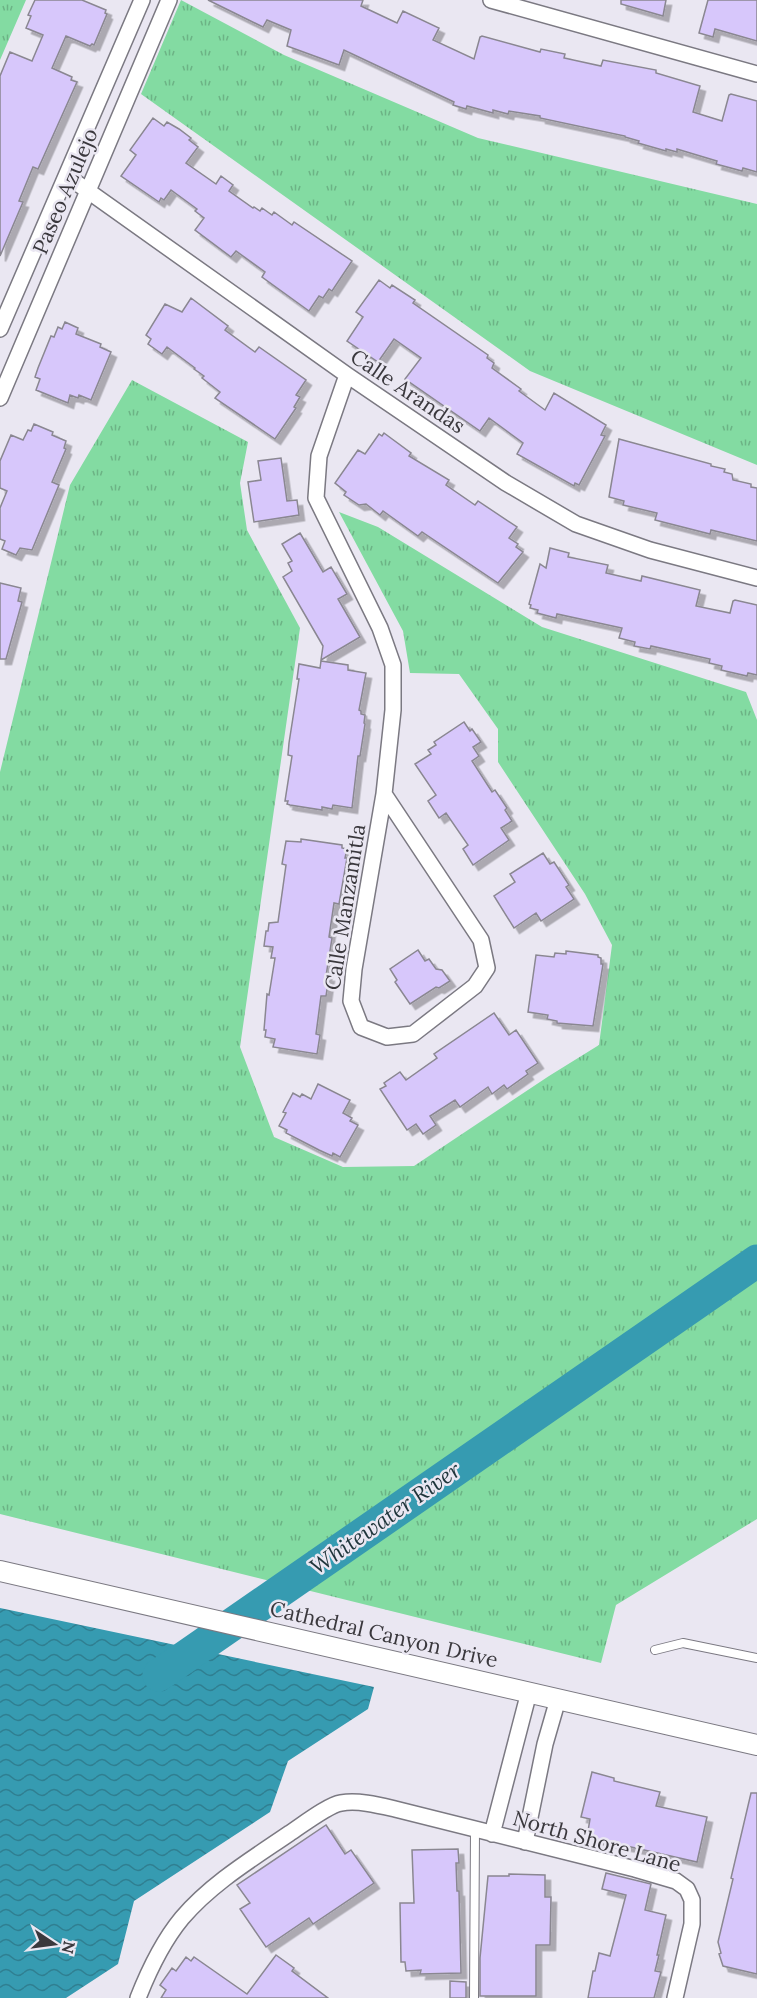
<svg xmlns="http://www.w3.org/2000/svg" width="757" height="1998" viewBox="0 0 757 1998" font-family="Lora,serif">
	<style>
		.grass { fill: url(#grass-tufts) }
		.water { fill: url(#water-waves) }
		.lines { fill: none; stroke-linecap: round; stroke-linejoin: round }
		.river { stroke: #369bb1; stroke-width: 33 }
		.building { fill: #d7c7fb; stroke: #8a8791; stroke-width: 1.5; filter: url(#shadow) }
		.service-casing { stroke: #7b7982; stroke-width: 10 }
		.minor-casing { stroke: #7b7982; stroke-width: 18 }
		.tertiary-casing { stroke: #7b7982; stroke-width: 22 }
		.service { stroke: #fff; stroke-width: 8 }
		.minor { stroke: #fff; stroke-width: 15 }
		.tertiary { stroke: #fff; stroke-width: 20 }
		.labels { text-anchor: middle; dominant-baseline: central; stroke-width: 5; stroke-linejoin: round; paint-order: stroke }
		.street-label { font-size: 21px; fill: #3a383d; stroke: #eae7f2 }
		.water-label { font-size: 22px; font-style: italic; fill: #1f353b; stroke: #eae7f2 }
	</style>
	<defs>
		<pattern id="grass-tufts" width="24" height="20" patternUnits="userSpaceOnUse" patternTransform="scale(1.5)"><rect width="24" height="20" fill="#83dba2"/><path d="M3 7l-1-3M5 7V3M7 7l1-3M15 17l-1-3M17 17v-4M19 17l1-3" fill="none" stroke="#6cb385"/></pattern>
		<pattern id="water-waves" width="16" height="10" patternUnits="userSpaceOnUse" patternTransform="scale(1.5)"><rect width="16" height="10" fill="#369bb1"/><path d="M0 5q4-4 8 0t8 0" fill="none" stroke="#2f7f91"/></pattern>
		<filter id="shadow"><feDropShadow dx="5.5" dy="5.5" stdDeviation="0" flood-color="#0004"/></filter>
	</defs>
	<rect width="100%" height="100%" fill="#eae7f2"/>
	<path class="grass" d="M 0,0 L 26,0 L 0,60 Z
		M 181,0 L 284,55 L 478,138 L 757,204 L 757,465 L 530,371 L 141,94 Z
		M 132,380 L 248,442 L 240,483 L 247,530 L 300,628 L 240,1047 L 274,1137 L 343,1167 L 414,1166 L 549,1076 L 599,1045 L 612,945 L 585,894 L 498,762 L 498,729 L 459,674 L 410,673 L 403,631 L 339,512 L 378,527 L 542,627 L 746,692 L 757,720 L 757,1519 L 616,1605 L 601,1663 L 0,1514 L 0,772 L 70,485 Z"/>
	<path class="water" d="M 0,1608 L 374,1687 L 368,1709 L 288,1761 L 270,1812 L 134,1901 L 118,1964 L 66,1998 L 0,1998 Z"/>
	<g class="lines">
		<path class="river" d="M 159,1675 L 757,1261"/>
	</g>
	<path class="building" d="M 35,0 L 82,0 L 106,10 L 105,13 L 107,14 L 94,45 L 92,44 L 90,46 L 66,36 L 52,68 L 72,77 L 71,80 L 77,82 L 38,169 L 33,167 L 19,201 L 23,202 L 0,256 L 0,76 L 10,52 L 32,61 L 43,35 L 26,28 L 31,16 L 28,15 Z
		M 208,0 L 363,0 L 361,6 L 397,23 L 403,11 L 439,28 L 433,40 L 474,59 L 480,37 L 482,36 L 540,52 L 541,49 L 565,54 L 564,58 L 601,66 L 603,60 L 656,70 L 656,73 L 700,86 L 693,112 L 722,121 L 729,95 L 731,94 L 757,101 L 757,172 L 743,168 L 742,171 L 716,164 L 717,161 L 677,149 L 677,152 L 666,149 L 666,151 L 638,143 L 639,141 L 625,137 L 625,136 L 540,118 L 540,116 L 509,111 L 508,114 L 493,110 L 493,113 L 467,106 L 466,109 L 453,105 L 454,102 L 344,50 L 339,65 L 287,46 L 291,30 L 267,20 L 263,27 Z
		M 621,0 L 666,0 L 663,16 L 621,4 Z
		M 708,0 L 757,0 L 757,41 L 715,29 L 713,37 L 699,33 Z
		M 153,118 L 164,126 L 167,122 L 179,129 L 191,138 L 189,140 L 198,147 L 186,163 L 216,184 L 221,176 L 233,185 L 229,191 L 253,208 L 254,207 L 260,211 L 262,208 L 272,215 L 274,212 L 292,225 L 294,222 L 352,261 L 332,291 L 329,289 L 323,298 L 319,296 L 309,311 L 262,277 L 265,272 L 236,251 L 231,257 L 195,230 L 204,218 L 195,211 L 197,209 L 171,190 L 164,200 L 161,198 L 159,202 L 121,176 L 136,155 L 130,150 Z
		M 379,280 L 390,288 L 392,285 L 415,300 L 413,303 L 488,355 L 487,358 L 494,363 L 492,368 L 521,389 L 519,391 L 545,410 L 554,393 L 606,425 L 601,435 L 605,436 L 579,485 L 575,483 L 574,486 L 517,454 L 523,443 L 489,418 L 480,431 L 405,379 L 421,358 L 394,339 L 378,362 L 347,341 L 363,317 L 356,312 Z
		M 191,298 L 228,326 L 225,330 L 255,352 L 259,347 L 306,380 L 296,395 L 300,397 L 294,407 L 296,408 L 275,439 L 215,398 L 220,392 L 202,378 L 204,376 L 194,369 L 195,368 L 167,347 L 162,354 L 148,344 L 151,339 L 146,335 L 165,304 L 182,312 Z
		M 65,322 L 78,328 L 76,334 L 101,344 L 100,347 L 111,352 L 91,400 L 79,395 L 78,398 L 70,395 L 68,403 L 36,390 L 40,379 L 35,377 L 38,368 L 51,336 L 54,337 L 58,327 L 62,329 Z
		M 34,424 L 53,432 L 52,435 L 66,441 L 64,448 L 66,449 L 52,482 L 59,485 L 32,550 L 20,548 L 16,555 L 2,549 L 5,541 L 0,539 L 0,508 L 7,491 L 0,488 L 0,461 L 11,435 L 23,440 L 28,430 L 31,431 Z
		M 384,433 L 411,453 L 409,456 L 449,480 L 446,485 L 475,505 L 478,501 L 517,527 L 509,538 L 518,544 L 516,547 L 523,552 L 498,583 L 422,532 L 418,536 L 383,511 L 380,515 L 366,504 L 359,505 L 344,495 L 346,492 L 335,483 L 358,450 L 365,454 L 379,434 L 382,436 Z
		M 619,439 L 711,464 L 711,466 L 725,469 L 724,472 L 732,474 L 733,480 L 751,484 L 751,487 L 757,488 L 757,541 L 711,530 L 710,534 L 655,520 L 657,513 L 623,505 L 624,501 L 609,497 Z
		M 281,458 L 287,501 L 297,500 L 299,515 L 254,522 L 248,482 L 261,480 L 258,461 Z
		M 300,533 L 323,572 L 331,567 L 347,594 L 338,599 L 360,637 L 321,660 L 323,646 L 283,577 L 292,571 L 288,563 L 292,561 L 282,544 Z
		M 550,548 L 569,553 L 568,557 L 608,565 L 606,573 L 641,581 L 642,576 L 700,590 L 696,606 L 730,613 L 733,601 L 735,600 L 757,605 L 757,675 L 748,673 L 747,676 L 721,670 L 722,666 L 709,663 L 710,659 L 651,646 L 650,649 L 634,646 L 635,642 L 619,638 L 622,628 L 557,614 L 556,618 L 537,613 L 538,610 L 530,608 L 531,605 L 529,604 L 540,564 L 546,568 Z
		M 0,583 L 21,588 L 18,601 L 22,602 L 6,659 L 0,659 Z
		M 321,661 L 348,665 L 348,670 L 366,673 L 359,710 L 361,711 L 361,714 L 365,715 L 364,723 L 365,724 L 360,756 L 358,756 L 352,808 L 333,805 L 332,809 L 322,807 L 322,810 L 290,805 L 287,804 L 288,801 L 285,801 L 292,756 L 288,755 L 289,743 L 299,679 L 297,679 L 299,664 L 320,668 Z
		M 464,722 L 470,731 L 472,729 L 481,742 L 473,747 L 479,756 L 472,761 L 492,792 L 495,790 L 507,808 L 505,810 L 512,821 L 501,828 L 509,840 L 473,865 L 463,849 L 468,845 L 446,813 L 439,818 L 428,801 L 436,795 L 415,764 L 431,754 L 428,750 L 436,745 L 434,742 Z
		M 301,839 L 342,845 L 342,848 L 347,849 L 345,858 L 347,858 L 339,904 L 334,903 L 329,937 L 332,938 L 326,976 L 329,976 L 326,996 L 321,996 L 316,1034 L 320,1035 L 317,1054 L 273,1047 L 275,1039 L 265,1037 L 266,1030 L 264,1030 L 267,994 L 269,995 L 275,958 L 271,958 L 273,947 L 264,946 L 266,931 L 268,931 L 269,923 L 278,922 L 286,865 L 282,864 L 286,841 L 301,842 Z
		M 543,853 L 550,864 L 554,862 L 569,885 L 566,887 L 574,899 L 541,921 L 536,913 L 514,928 L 494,896 L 515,882 L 510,874 Z
		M 418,950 L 425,961 L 429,959 L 436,969 L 442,970 L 450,981 L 439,988 L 436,987 L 410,1004 L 395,982 L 397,980 L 390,969 Z
		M 566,951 L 598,955 L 598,957 L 601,958 L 601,964 L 603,964 L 593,1026 L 557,1023 L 557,1021 L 547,1019 L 548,1015 L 528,1012 L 536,955 L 554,957 L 555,953 L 566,954 Z
		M 494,1013 L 509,1035 L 516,1030 L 538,1063 L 526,1071 L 528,1074 L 507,1089 L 504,1085 L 492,1094 L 488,1087 L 460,1107 L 455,1100 L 430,1116 L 436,1125 L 423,1134 L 416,1124 L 407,1130 L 380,1089 L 386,1086 L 384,1083 L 400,1072 L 406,1080 L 437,1058 L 434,1054 Z
		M 318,1084 L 350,1100 L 343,1113 L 352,1118 L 350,1121 L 358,1125 L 340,1157 L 333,1153 L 332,1156 L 319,1150 L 286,1133 L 287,1130 L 279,1126 L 286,1113 L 283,1112 L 293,1093 L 300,1097 L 302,1094 L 311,1099 Z
		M 592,1772 L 614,1778 L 614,1781 L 660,1792 L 656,1806 L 707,1817 L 697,1862 L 587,1837 L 590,1819 L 581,1817 Z
		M 751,1793 L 757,1793 L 757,1974 L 723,1966 L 719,1954 L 721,1953 L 718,1942 L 733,1879 L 731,1878 Z
		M 326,1825 L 345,1854 L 351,1850 L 374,1883 L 313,1924 L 309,1918 L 266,1947 L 240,1909 L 250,1903 L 237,1885 Z
		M 458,1849 L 459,1863 L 456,1863 L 457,1891 L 459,1891 L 461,1973 L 420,1974 L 421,1970 L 406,1971 L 405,1962 L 401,1962 L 400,1903 L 414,1903 L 412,1850 Z
		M 606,1873 L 651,1884 L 645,1910 L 666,1915 L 657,1955 L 659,1955 L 655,1971 L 661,1972 L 654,1998 L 588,1998 L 593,1971 L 595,1971 L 599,1953 L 610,1956 L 626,1895 L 602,1889 Z
		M 509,1874 L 545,1875 L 545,1897 L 551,1897 L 550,1945 L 536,1945 L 536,1996 L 480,1996 L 480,1958 L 488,1876 L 509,1876 Z
		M 276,1955 L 294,1968 L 292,1971 L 328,1998 L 161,1998 L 166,1990 L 160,1985 L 172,1968 L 176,1971 L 186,1957 L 191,1961 L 194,1957 L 247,1994 Z
		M 450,1981 L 466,1982 L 466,1998 L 450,1998 Z"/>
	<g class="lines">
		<defs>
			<path id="service" d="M 655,1650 L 683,1643 L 757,1658
				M 474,1998 L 475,1829"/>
			<path id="minor" d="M 491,0 L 757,74
				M 67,176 L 347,375 L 506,483 L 576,524 L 650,550 L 757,578
				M 0,329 L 142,0
				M 347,375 L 319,456 L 316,498 L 380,628 L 393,665 L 393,710 L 384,794
				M 0,398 L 169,0
				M 384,794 L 481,940 L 487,968 L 475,986 L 413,1034 L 387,1037 L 361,1027 L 351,1001 L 354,969 Z
				M 492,1834 L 529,1692
				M 525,1842 L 545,1744 L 558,1699
				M 138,1998 C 149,1970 163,1941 182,1918 C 212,1883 252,1859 290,1833 C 301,1826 328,1805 341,1803 C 358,1800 378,1805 395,1809 L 635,1869 L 676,1881 L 687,1889 L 692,1900 L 692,1924 L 675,1998"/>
			<path id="tertiary" d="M 0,1571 L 757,1745"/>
		</defs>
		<use href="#service" class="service-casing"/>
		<use href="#minor" class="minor-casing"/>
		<use href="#tertiary" class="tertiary-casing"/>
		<use href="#service" class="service"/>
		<use href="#minor" class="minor"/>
		<use href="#tertiary" class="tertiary"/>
	</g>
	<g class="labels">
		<g class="street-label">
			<text transform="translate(65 191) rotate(-67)">Paseo Azulejo</text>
			<text transform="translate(408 391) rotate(34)">Calle Arandas</text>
			<text transform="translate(345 907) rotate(-81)">Calle Manzamitla</text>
			<text transform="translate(384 1634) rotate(13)">Cathedral Canyon Drive</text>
			<text transform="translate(597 1841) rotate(16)">North Shore Lane</text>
		</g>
		<g class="water-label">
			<text transform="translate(385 1518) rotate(-35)">Whitewater River</text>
		</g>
	</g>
	<g transform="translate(54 1944) rotate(103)" stroke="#eae7f2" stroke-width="4.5" paint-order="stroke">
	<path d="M0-4.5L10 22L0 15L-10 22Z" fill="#3a383d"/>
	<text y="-9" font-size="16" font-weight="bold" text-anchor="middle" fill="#3a383d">N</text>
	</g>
</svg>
